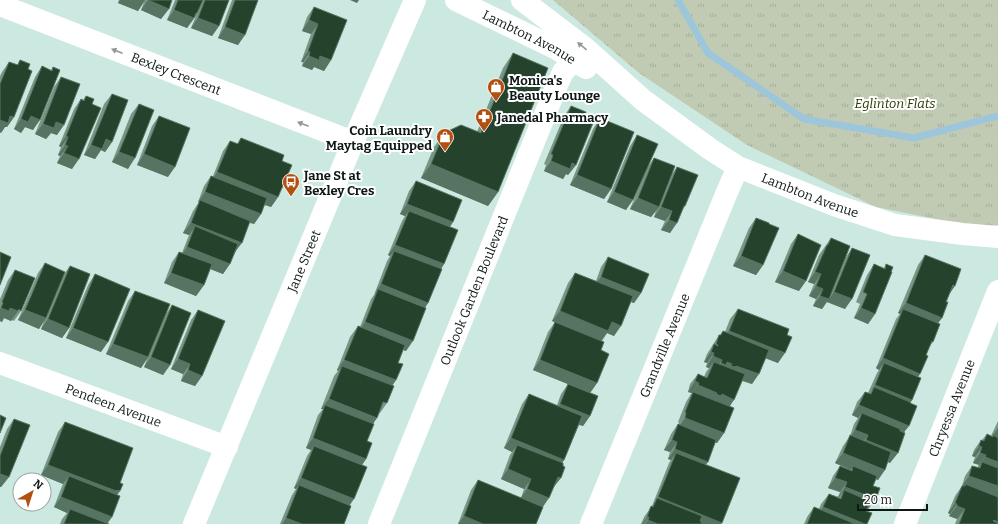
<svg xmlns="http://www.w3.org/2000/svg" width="998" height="524" viewBox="0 0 998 524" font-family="Bitter,serif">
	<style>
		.park { fill: url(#park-tufts) }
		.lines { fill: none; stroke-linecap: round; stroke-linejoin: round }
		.stream { stroke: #9dc6db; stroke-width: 7 }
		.minor { stroke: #fff; stroke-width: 22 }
		.major { stroke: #fff; stroke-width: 22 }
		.wall { fill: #789686 }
		.shaded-wall { fill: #567462 }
		.building { fill: #24422c; stroke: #567462 }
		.oneway { fill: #939796 }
		.labels { text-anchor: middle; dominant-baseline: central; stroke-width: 4; stroke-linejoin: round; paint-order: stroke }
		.street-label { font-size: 13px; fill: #0e1816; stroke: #fff }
		.poi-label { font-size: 13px; font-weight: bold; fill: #0e1816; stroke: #fff; text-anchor: start }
		.park-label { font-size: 13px; font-style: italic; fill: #293a00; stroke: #fff }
	</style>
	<defs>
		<pattern id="park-tufts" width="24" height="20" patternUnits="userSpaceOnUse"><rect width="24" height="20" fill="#c1cbb3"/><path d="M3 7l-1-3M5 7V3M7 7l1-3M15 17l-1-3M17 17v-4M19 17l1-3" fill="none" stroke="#a5ae99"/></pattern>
	</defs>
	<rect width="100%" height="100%" fill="#cce9e1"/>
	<path class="park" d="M 553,0 L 998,0 L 998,225 L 976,227 L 876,207 L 747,145 L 639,73 Z"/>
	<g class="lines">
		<path class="stream" d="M 678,0 L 708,53 L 804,119 L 914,138 L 998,116"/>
		<g class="minor">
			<path id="s1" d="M 456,0 L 557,49 L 586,68"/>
			<path id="s2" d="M 522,0 L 585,48 L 643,100 L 710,149 L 738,167 L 834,205 L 895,225 L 963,234 L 998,237"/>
			<path id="s3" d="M 0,5 L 353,142"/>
			<path id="s4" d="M 0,363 L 227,447"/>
			<path id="s5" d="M 379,524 L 557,85 L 563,72 L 573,61"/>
			<path id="s6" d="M 591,524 L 727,192 L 738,167"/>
			<path id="s7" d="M 905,524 L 998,291"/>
		</g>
		<path class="major" id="s8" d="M 194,524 L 353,142 L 415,0"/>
	</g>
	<path class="wall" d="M 119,0 L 172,0 L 161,19 L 141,10 L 144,2 L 138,11 L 118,3 Z
		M 175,0 L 229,0 L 219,26 L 212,36 L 191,28 L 196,16 L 187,28 L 167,20 Z
		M 232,0 L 258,0 L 238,45 L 218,38 Z
		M 314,7 L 331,60 L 324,71 L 314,67 L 312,70 L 302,66 L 303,62 L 301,62 L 311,34 L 302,31 L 307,17 Z
		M 513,53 L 498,192 L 488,206 L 421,178 L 434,147 L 444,133 L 477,132 L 503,68 Z
		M 20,60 L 28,69 L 14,117 L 7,127 L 5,127 L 1,133 L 0,132 L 0,76 L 2,72 L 9,62 L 17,65 Z
		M 42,66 L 51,70 L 53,67 L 33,130 L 25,127 L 21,133 L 14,129 L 35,77 Z
		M 61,77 L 57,135 L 51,133 L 46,139 L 35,134 L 54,87 Z
		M 112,94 L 112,142 L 105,152 L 101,150 L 95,159 L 84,155 L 104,104 Z
		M 86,96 L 72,169 L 57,163 L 60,156 L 58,155 L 61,147 L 59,146 L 74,109 L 81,99 L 83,100 Z
		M 139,104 L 128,169 L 112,162 L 131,114 Z
		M 571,106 L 585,115 L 576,165 L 568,175 L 566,174 L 563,179 L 544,171 L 546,165 L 544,164 L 564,116 Z
		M 159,116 L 168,177 L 137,165 L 152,126 Z
		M 600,118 L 611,189 L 604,199 L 570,185 L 593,129 Z
		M 637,135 L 626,210 L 607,202 L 630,146 Z
		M 241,138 L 282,161 L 278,197 L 271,207 L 264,205 L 261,214 L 254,224 L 250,223 L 235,253 L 223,274 L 210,269 L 204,285 L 196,296 L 164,283 L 172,262 L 179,252 L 182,253 L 189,235 L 183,233 L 193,211 L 199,202 L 198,202 L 204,186 L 211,176 L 213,176 L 223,151 L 230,141 L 237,144 Z
		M 654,158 L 672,174 L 677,167 L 685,206 L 681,212 L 670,233 L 661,230 L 665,221 L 654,217 L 656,211 L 651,217 L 630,209 L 647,168 Z
		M 416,181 L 453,222 L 450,227 L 444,264 L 441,269 L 428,303 L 425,308 L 406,351 L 403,350 L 398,363 L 396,380 L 392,386 L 387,403 L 380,413 L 379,413 L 373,424 L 367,441 L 366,459 L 362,465 L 344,524 L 280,524 L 292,495 L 296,489 L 294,488 L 307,456 L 311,450 L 306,448 L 318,415 L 323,409 L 321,409 L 334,376 L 338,371 L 337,370 L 350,337 L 358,326 L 360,327 L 371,299 L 374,295 L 387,261 L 390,256 L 388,255 L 402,221 L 405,216 L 400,214 L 409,191 Z
		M 756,218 L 763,265 L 756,275 L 733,266 L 749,228 Z
		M 798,234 L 799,291 L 775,282 L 791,244 Z
		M 831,238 L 846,257 L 852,248 L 845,309 L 827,302 L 828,300 L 822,309 L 813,306 L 816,299 L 809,296 L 814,284 L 808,282 L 819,255 Z
		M 925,255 L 949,294 L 946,302 L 942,318 L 938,323 L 933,342 L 929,347 L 918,377 L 912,400 L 910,404 L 904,433 L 890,463 L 888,462 L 878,480 L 876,479 L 873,486 L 876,499 L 868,509 L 867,509 L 866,511 L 865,524 L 804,524 L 807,517 L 814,507 L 819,509 L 821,504 L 829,494 L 839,497 L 838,497 L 840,492 L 828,488 L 833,476 L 840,466 L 850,470 L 851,470 L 835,463 L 843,446 L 850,436 L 854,424 L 858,418 L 852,415 L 857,402 L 865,392 L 868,393 L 877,373 L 879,370 L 876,368 L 896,319 L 900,314 L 898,313 L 918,265 Z
		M 608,257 L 641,293 L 634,303 L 631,302 L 614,336 L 607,333 L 602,341 L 597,383 L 590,393 L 590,416 L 583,426 L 579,425 L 564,460 L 562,463 L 553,488 L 543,507 L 536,524 L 458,524 L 471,490 L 478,480 L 521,498 L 524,489 L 501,479 L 510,455 L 512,452 L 504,448 L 522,404 L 529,394 L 557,405 L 561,394 L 568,384 L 533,370 L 548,332 L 555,322 L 552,321 L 568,283 L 575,273 L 596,281 L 601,267 Z
		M 45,263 L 64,274 L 70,266 L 69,328 L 62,338 L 41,329 L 44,321 L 39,329 L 18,320 L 38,273 Z
		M 874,264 L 884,268 L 886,264 L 875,314 L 868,324 L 854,318 L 860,304 L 856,302 L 867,275 Z
		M 15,270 L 21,311 L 14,321 L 12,320 L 11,321 L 4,318 L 2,322 L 0,321 L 0,299 L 8,280 Z
		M 95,274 L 101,352 L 66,338 L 88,285 Z
		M 135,291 L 166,314 L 172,305 L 170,365 L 163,375 L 144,367 L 147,359 L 141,368 L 106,354 L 128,301 Z
		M 738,309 L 787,335 L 778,363 L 765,358 L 752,384 L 742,381 L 730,406 L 724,433 L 717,443 L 715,443 L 705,465 L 722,523 L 721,524 L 641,524 L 644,517 L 652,506 L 669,463 L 671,460 L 668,459 L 670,452 L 664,450 L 671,434 L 678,424 L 679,425 L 679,423 L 678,422 L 686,402 L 691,394 L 692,393 L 688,392 L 690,384 L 698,374 L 704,377 L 706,372 L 709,368 L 706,367 L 707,363 L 704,362 L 707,354 L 719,335 L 720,335 L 723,331 L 725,332 L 730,319 Z
		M 198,310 L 202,376 L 195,386 L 181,381 L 183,374 L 171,369 L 191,320 Z
		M 14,419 L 9,477 L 1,487 L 0,487 L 0,447 L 7,429 Z
		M 998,421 L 998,524 L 955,524 L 957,519 L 949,516 L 950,514 L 948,513 L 955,496 L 962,486 L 965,476 L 972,466 L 978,468 L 979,467 L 978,467 L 979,465 L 973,463 L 975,457 L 972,456 L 974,450 L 981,440 L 982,440 L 987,434 L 991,436 Z
		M 65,422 L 120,483 L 117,495 L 112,517 L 107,523 L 109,524 L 60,524 L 62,519 L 67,513 L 54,507 L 62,486 L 63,484 L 41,475 L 58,432 Z"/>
	<path class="shaded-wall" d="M 120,0 L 145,0 L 138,11 L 118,3 Z
		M 148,0 L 169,9 L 161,19 L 141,10 Z
		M 350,0 L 359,0 L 357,3 Z
		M 174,10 L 194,18 L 187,28 L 167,20 Z
		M 198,18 L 219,26 L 212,36 L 191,28 Z
		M 309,20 L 318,24 L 311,34 L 302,31 Z
		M 225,27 L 245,35 L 238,45 L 218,38 Z
		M 308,51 L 310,52 L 303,62 L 301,62 Z
		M 309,56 L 320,56 L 331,60 L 324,71 L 314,67 L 312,70 L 302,66 Z
		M 10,116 L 14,117 L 7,127 L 5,127 L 1,133 L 0,132 L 0,120 Z
		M 31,116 L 40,120 L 33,130 L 25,127 L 21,133 L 14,129 L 21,119 Z
		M 56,122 L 64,125 L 57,135 L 51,133 L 46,139 L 35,134 L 43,124 Z
		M 66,136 L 68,137 L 61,147 L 59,146 Z
		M 106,139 L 112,142 L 105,152 L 101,150 L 95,159 L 84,155 L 91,145 Z
		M 65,145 L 68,146 L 60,156 L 58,155 Z
		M 119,152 L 135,158 L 128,169 L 112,162 Z
		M 64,153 L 79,159 L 72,169 L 57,163 Z
		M 144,154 L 175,167 L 168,177 L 137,165 Z
		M 551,161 L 572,163 L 576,165 L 568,175 L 566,174 L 563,179 L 544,171 Z
		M 431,164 L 498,192 L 488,206 L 421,178 Z
		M 217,172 L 278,197 L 271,207 L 210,183 Z
		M 577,175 L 611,189 L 604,199 L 570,185 Z
		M 205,192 L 261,214 L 254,224 L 199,202 L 200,200 L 199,202 L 198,202 Z
		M 614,192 L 633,200 L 626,210 L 607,202 Z
		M 638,198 L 659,207 L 651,217 L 630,209 Z
		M 407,204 L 453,222 L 446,232 L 409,211 L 405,216 L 400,214 Z
		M 661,207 L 672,211 L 665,221 L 654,217 Z
		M 669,220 L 677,223 L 670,233 L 661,230 Z
		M 191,223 L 242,243 L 234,253 L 195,226 L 189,235 L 183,233 Z
		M 395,245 L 444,264 L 437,275 L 394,251 L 390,256 L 388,255 Z
		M 187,247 L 230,264 L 223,274 L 180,257 Z
		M 741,256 L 763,265 L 756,275 L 733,266 Z
		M 783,271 L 806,281 L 799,291 L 775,282 Z
		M 815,272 L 821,274 L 814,284 L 808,282 Z
		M 171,273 L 204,285 L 196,296 L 164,283 Z
		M 601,277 L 641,293 L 634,303 L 593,287 Z
		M 381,284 L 428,303 L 421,313 L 378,289 L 374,294 Z
		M 953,285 L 955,286 L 948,296 Z
		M 816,286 L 823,289 L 816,299 L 809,296 Z
		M 834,292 L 852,299 L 845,309 L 827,302 Z
		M 820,296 L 829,299 L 822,309 L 813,306 Z
		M 906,303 L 942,318 L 934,328 L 903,309 L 900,314 L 898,313 Z
		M 1,308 L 10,308 L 18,311 L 11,321 L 4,318 L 2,322 L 0,321 L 0,309 Z
		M 861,308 L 875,314 L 868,324 L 854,318 Z
		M 25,310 L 46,318 L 39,329 L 18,320 Z
		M 560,311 L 612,322 L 621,326 L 614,336 L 607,333 L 601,341 L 552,321 Z
		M 48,319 L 69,328 L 62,338 L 41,329 Z
		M 365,322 L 413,341 L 406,351 L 358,332 Z
		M 73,328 L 108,342 L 101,352 L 66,338 Z
		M 729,331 L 785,353 L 778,363 L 722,341 Z
		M 113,344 L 148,357 L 141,368 L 106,354 Z
		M 716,344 L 718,345 L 714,353 L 707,363 L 704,362 Z
		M 713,356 L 722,360 L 715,371 L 714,362 L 709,368 L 706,367 Z
		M 151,357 L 170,365 L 163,375 L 144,367 Z
		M 883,358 L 920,374 L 913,384 L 884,363 L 879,370 L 876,368 Z
		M 178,359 L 190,364 L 183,374 L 171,369 Z
		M 344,360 L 396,380 L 389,390 L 342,366 L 338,371 L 337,370 Z
		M 540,360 L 597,383 L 590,393 L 533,370 Z
		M 727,362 L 732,364 L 725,374 L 714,373 L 721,363 Z
		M 731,366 L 736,366 L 759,374 L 752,384 L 729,376 L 724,376 Z
		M 188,370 L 202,376 L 195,386 L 181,381 Z
		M 695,381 L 699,383 L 692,393 L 688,392 Z
		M 698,385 L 717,393 L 710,403 L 692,393 Z
		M 875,385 L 912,400 L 905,410 L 874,387 L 868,395 Z
		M 716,394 L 722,394 L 734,400 L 727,410 L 709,405 Z
		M 329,399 L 377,418 L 370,428 L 325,405 L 323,409 L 321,409 Z
		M 560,404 L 590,416 L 583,426 L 553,414 Z
		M 859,405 L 909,426 L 901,436 L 862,413 L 858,418 L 852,415 Z
		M 685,418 L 724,433 L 717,443 L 678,428 Z
		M 998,428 L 998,441 L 993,435 L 991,438 Z
		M 855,430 L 868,435 L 861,445 L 848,440 Z
		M 313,438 L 366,459 L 359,469 L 314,446 L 311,450 L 306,448 Z
		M 511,438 L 564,460 L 557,470 L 517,445 L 512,452 L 504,448 Z
		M 672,440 L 677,442 L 670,452 L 664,450 Z
		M 866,440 L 898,453 L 890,463 L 858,450 Z
		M 979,446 L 982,447 L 975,457 L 972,456 Z
		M 675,449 L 708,462 L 700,472 L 676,453 L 671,460 L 668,459 Z
		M 843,453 L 885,470 L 878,480 L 852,470 L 853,466 L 851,470 L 835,463 Z
		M 980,453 L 986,455 L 979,465 L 973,463 Z
		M 985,457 L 998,462 L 998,475 L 982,462 L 979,467 L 978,467 Z
		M 48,465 L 117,490 L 120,491 L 113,501 L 69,476 L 63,484 L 41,475 Z
		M 508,469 L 531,479 L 524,489 L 501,479 Z
		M 0,474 L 9,477 L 1,487 L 0,487 Z
		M 969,476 L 998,486 L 998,499 L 965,484 L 964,486 L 962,486 Z
		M 558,477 L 561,478 L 553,488 Z
		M 301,478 L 354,499 L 347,509 L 299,485 L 296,489 L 294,488 Z
		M 835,478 L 847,482 L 840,492 L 828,488 Z
		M 845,487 L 876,499 L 868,509 L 841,498 L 844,490 L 839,497 L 838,497 Z
		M 527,489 L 549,498 L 542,508 L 520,499 Z
		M 61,497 L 112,517 L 107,524 L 70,509 L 67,513 L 54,507 Z
		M 658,497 L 722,523 L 721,524 L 693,524 L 656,500 Z
		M 955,503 L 957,504 L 950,514 L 948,513 Z
		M 957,506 L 965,509 L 957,519 L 949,516 Z
		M 823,507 L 865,524 L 832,524 L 816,517 Z
		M 464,516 L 483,524 L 458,524 Z
		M 647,517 L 649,517 L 644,524 L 642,524 Z
		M 286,518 L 302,524 L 282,524 Z
		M 648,520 L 658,524 L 645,524 Z"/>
	<path class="building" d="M 148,0 L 172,0 L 169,9 Z
		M 178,0 L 203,0 L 197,13 L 196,13 L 194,18 L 174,10 Z
		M 205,0 L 229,0 L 219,26 L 198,18 Z
		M 235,0 L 258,0 L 245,35 L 225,27 Z
		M 314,7 L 347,20 L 331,60 L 320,56 L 319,60 L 309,56 L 310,52 L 308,51 L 318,24 L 309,20 Z
		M 513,53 L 548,68 L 498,192 L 431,164 L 444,133 L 461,125 L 481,133 Z
		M 20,60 L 30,64 L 28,69 L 32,71 L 14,117 L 10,116 L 8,123 L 0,120 L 0,84 L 9,62 L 18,65 Z
		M 42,66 L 52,71 L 53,67 L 60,70 L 40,120 L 31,116 L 28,122 L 21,119 Z
		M 61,77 L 80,84 L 64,125 L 56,122 L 54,128 L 43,124 Z
		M 112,94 L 128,100 L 112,142 L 106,139 L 102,149 L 91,145 Z
		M 86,96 L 94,99 L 92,104 L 101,108 L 79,159 L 64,153 L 68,146 L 65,145 L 68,137 L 66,136 L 81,99 L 84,101 Z
		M 139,104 L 154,110 L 135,158 L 119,152 Z
		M 571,106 L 586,112 L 585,115 L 595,118 L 576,165 L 572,163 L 570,169 L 551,161 L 553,155 L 551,154 Z
		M 159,116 L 190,128 L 175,167 L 144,154 Z
		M 600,118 L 634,132 L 611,189 L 577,175 Z
		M 637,135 L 658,144 L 633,200 L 614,192 Z
		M 241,138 L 284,155 L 282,161 L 292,165 L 278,197 L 217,172 L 230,141 L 238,144 Z
		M 654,158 L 675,166 L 659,207 L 638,198 Z
		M 677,167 L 698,175 L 685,206 L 684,206 L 677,223 L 669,220 L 672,211 L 661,207 Z
		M 211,176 L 267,198 L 261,214 L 205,192 Z
		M 416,181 L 462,200 L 453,222 L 407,204 Z
		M 200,200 L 250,221 L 242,243 L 191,223 Z
		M 409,211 L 458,230 L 444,264 L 395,245 Z
		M 756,218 L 769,223 L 769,224 L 779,228 L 763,265 L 741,256 Z
		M 195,226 L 238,244 L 230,264 L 187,247 Z
		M 798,234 L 821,245 L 806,281 L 783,271 Z
		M 831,238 L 850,246 L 829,299 L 820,296 L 823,289 L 816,286 L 821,274 L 815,272 L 827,245 L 828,245 Z
		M 852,248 L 870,255 L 852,299 L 834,292 Z
		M 394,251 L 442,269 L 428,303 L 381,284 Z
		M 0,252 L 11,257 L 0,285 Z
		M 179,252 L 212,264 L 204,285 L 171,273 Z
		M 925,255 L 961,269 L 955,286 L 953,285 L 946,302 L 948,302 L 942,318 L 906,303 Z
		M 608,257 L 649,274 L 641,293 L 601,277 Z
		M 45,263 L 65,272 L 46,318 L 25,310 Z
		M 874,264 L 885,269 L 886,264 L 893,267 L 891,272 L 892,272 L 875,314 L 861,308 L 867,294 L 863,292 Z
		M 70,266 L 90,274 L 69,328 L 48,319 Z
		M 15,270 L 35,278 L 21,311 L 19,309 L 18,311 L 10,308 L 9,311 L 1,308 L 3,303 L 2,302 Z
		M 575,273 L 633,296 L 621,326 L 612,322 L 608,331 L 560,311 Z
		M 95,274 L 130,289 L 108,342 L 73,328 Z
		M 378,289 L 426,308 L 413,341 L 365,322 Z
		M 135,291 L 170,304 L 148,357 L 113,344 Z
		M 172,305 L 191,313 L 170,365 L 151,357 Z
		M 738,309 L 789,329 L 787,335 L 792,337 L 785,353 L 729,331 Z
		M 903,309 L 940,324 L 933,342 L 932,341 L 926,355 L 928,356 L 920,374 L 883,358 Z
		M 198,310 L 225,321 L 202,376 L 188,370 L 190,364 L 178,359 Z
		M 555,322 L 604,342 L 601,350 L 609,354 L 597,383 L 540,360 Z
		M 358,326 L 405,345 L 398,363 L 403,364 L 396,380 L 344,360 Z
		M 723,331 L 769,350 L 759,374 L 736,366 L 735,367 L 731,366 L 732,364 L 727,362 L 726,365 L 721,363 L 722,360 L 713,356 L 714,353 L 711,352 L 714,344 L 718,346 L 718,345 L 716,344 L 719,335 L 721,335 Z
		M 714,362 L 745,374 L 734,400 L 722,394 L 721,396 L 716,394 L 717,393 L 698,385 L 699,383 L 695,381 L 698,374 L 707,378 Z
		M 884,363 L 921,378 L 912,400 L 875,385 Z
		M 342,366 L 394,386 L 387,403 L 383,402 L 377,418 L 329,399 Z
		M 568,384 L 598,396 L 590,416 L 560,404 Z
		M 874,387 L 910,402 L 910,403 L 917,406 L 909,426 L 859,405 L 865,392 L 871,394 Z
		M 693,392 L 734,408 L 724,433 L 685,418 L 686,413 L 685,412 Z
		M 529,394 L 582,416 L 564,460 L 511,438 Z
		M 325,405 L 374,424 L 367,441 L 372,443 L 366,459 L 313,438 Z
		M 862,413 L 900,429 L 900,431 L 905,433 L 898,453 L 866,440 L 868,435 L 855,430 Z
		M 0,415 L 6,418 L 0,433 Z
		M 14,419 L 30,425 L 9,477 L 0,474 L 0,456 Z
		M 65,422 L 133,448 L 120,483 L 123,484 L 120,491 L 117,490 L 116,491 L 48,465 Z
		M 678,424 L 716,440 L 708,462 L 675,449 L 677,442 L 672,440 Z
		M 987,434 L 993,437 L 993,435 L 998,438 L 998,462 L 985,457 L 986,455 L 980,453 L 982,447 L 979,446 L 981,440 L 984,441 Z
		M 850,435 L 891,452 L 885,470 L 843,453 Z
		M 517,445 L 563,463 L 563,466 L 565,467 L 561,478 L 558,477 L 549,498 L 527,489 L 531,479 L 508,469 Z
		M 314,446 L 367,467 L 354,499 L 301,478 Z
		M 676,453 L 740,478 L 722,523 L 658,497 Z
		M 982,462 L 998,468 L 998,486 L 969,476 L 972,466 L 980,468 Z
		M 840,466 L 852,471 L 853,466 L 877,476 L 873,486 L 880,488 L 876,499 L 845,487 L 847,482 L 835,478 Z
		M 69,476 L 120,496 L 112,517 L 61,497 Z
		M 478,480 L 543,507 L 536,524 L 483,524 L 464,516 Z
		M 965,484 L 998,497 L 998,522 L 994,520 L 993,521 L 998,523 L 998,524 L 959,524 L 965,509 L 957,506 L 957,504 L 955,503 L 962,486 L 965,486 Z
		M 299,485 L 351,506 L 344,524 L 302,524 L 286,518 Z
		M 844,490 L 870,501 L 866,511 L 872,513 L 867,524 L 865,524 L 823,507 L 829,494 L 841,499 Z
		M 657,498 L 702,516 L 700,521 L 702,522 L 701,524 L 658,524 L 648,520 L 649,517 L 647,517 L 651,506 L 653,507 Z
		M 814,507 L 853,523 L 853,524 L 807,524 Z
		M 70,509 L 109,524 L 64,524 Z"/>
	<defs><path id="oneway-solid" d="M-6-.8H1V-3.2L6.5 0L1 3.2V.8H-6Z"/></defs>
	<g class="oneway">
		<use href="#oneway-solid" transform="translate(582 46) rotate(-141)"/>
		<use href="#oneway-solid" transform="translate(117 51) rotate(-159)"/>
		<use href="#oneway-solid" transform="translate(303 124) rotate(-159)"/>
	</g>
	<defs>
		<symbol id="shop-pin" viewBox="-11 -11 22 30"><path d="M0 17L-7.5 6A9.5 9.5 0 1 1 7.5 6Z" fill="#b25012" stroke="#fff"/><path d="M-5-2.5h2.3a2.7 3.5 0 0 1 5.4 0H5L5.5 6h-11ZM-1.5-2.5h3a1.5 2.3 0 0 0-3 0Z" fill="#fff"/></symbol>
		<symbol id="pharmacy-pin" viewBox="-11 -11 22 30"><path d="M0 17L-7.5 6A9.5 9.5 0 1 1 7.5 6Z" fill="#b25012" stroke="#fff"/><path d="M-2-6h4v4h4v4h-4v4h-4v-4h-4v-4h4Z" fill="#fff"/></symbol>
		<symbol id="bus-pin" viewBox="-11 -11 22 30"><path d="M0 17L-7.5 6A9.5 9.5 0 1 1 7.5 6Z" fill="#b25012" stroke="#fff"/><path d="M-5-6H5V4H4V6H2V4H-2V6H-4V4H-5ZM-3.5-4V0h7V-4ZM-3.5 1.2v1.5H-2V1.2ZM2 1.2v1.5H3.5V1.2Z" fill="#fff"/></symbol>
	</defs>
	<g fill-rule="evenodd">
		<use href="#shop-pin" x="486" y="77" width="20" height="27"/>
		<use href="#pharmacy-pin" x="474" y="107" width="20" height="27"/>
		<use href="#shop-pin" x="435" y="127" width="20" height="27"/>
		<use href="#bus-pin" x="281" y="172" width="20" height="27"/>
	</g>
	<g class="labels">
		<g class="street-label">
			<text stroke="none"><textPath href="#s1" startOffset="82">Lambton Avenue</textPath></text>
			<text stroke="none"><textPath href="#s3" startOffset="189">Bexley Crescent</textPath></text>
			<text stroke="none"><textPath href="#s2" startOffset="351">Lambton Avenue</textPath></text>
			<text stroke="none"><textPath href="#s8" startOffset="285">Jane Street</textPath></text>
			<text stroke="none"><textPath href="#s5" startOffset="252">Outlook Garden Boulevard</textPath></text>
			<text stroke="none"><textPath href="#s6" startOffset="193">Grandville Avenue</textPath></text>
			<text stroke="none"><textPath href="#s4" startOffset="121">Pendeen Avenue</textPath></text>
			<text stroke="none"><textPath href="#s7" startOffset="125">Chryessa Avenue</textPath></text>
		</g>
		<g class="poi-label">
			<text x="509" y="80">Monica's<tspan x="509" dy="15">Beauty Lounge</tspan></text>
			<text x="497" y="117">Janedal Pharmacy</text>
			<text x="432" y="130" text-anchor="end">Coin Laundry<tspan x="432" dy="15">Maytag Equipped</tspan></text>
			<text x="304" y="175">Jane St at<tspan x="304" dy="15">Bexley Cres</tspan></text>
		</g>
		<g class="park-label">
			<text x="895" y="103">Eglinton Flats</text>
		</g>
	</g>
	<g transform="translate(32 492) rotate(39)"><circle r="19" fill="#ffffff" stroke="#9fa3a2"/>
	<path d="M0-3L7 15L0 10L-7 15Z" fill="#b25012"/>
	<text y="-6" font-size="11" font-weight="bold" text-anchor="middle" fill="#0e1816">N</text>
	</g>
	<path d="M858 504v6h69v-6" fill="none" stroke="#0e1816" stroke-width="2"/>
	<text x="864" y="504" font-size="12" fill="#0e1816" stroke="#ffffff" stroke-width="3" paint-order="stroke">20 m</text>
</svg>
